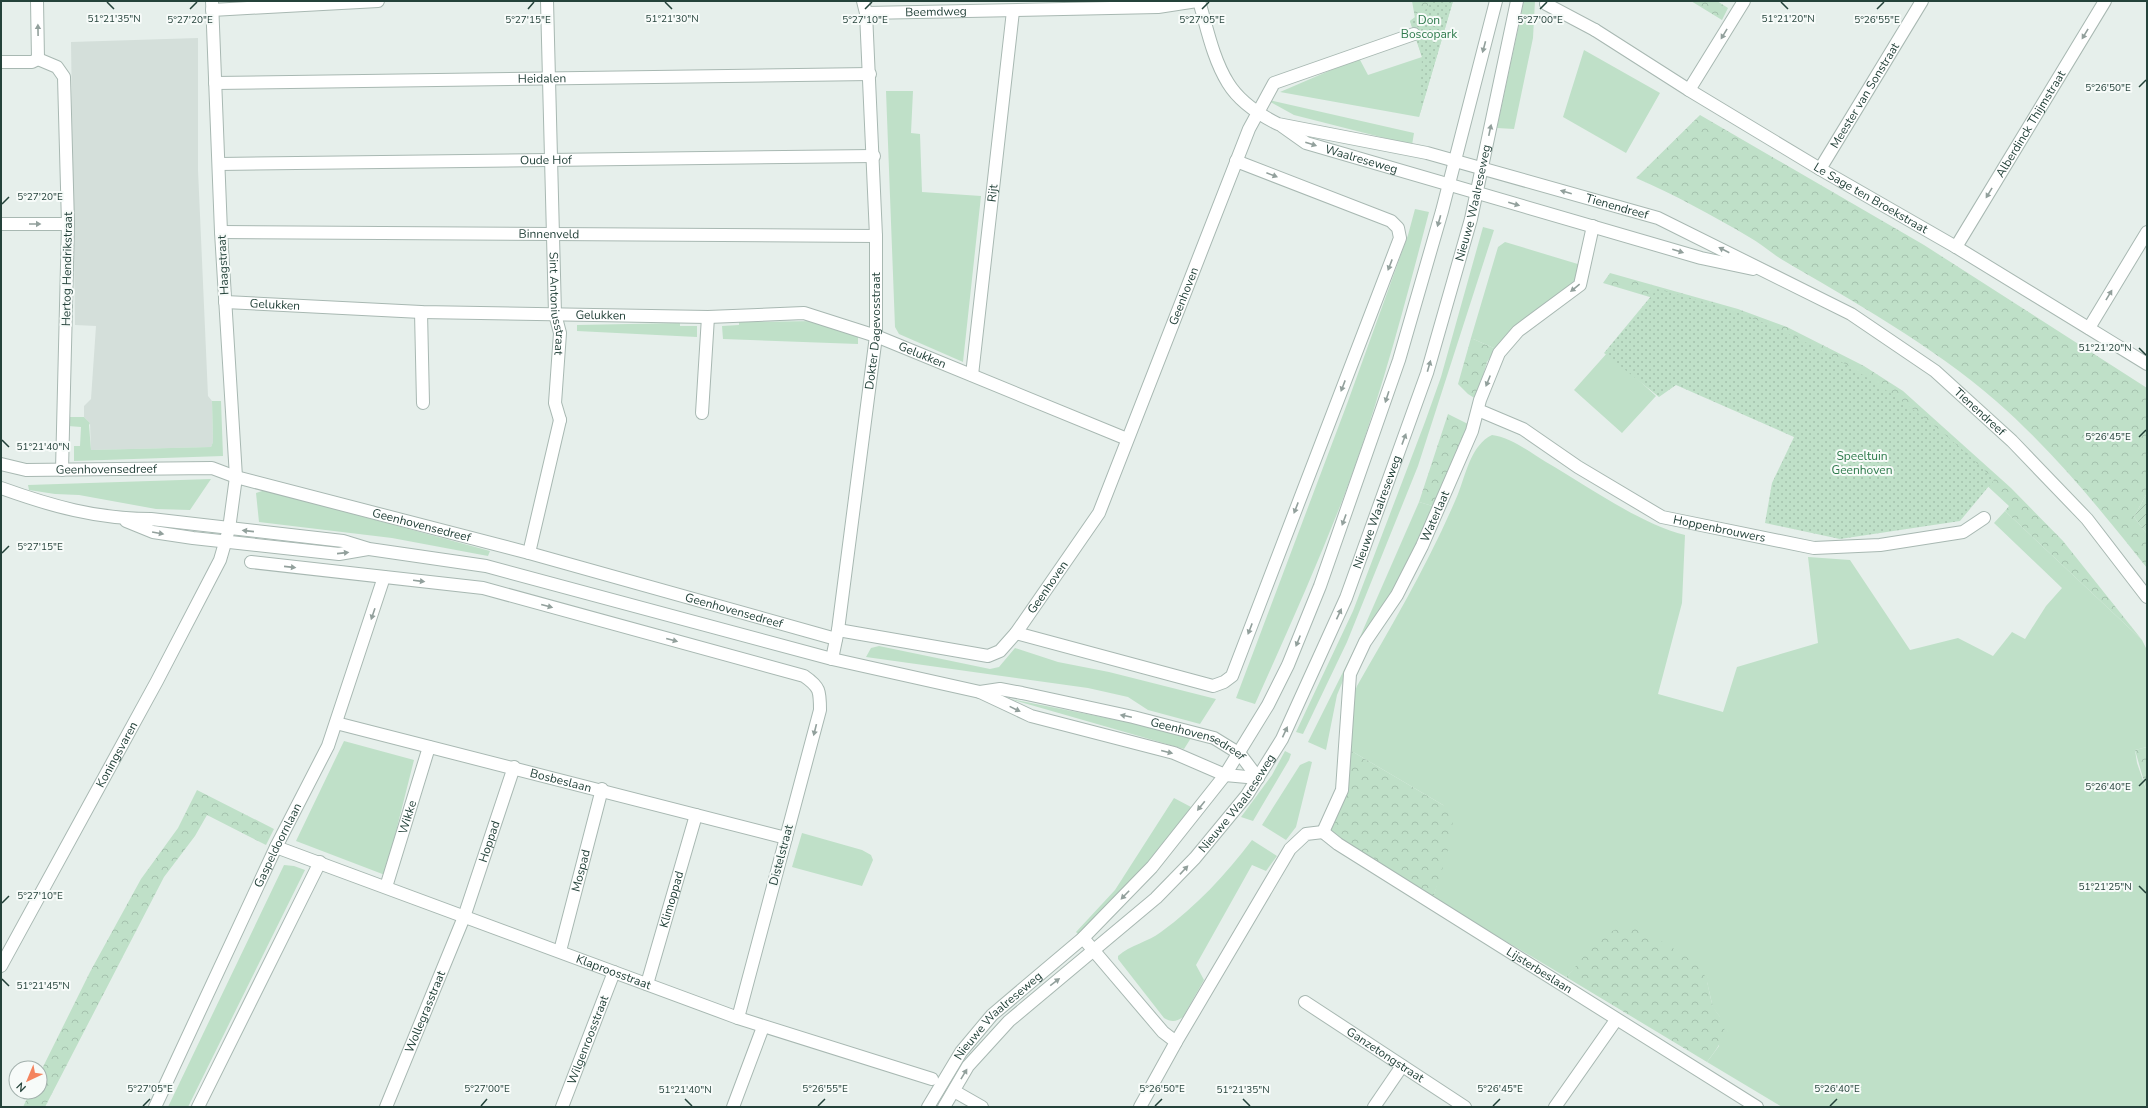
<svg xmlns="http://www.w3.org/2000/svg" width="2148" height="1108" viewBox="0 0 2148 1108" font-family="'Nunito Sans',sans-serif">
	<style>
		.built { fill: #d4dfda }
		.grass { fill: #bfe0c8 }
		.forest { fill: url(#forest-crowns) }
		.park { fill: url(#park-dots) }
		.garden { fill: url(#garden-furrows) }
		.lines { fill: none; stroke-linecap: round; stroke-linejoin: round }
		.pedestrian-casing { stroke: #a8b8b2; stroke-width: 14 }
		.minor-casing { stroke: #a8b8b2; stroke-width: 14 }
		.tertiary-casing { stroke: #a8b8b2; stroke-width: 14 }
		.pedestrian { stroke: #fff; stroke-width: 12 }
		.minor { stroke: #fff; stroke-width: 12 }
		.tertiary { stroke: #fff; stroke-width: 12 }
		.oneway { fill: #92a09c }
		.ticks { fill: none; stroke: #24423a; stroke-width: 1.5 }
		.labels { text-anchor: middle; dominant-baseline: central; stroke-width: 4; stroke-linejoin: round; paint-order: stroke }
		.street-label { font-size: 12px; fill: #24423a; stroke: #f7fbf9 }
		.park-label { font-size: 12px; fill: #2d7a4b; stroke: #f7fbf9 }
		.ticks-label { font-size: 10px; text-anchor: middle; fill: #24423a; stroke: #f7fbf9; stroke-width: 4; stroke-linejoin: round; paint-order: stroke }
	</style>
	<defs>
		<pattern id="forest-crowns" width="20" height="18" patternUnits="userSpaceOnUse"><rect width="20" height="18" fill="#bfe0c8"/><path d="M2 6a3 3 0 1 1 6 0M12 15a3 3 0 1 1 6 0" fill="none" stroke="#a4c1ad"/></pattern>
		<pattern id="park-dots" width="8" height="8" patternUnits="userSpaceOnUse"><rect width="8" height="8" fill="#bfe0c8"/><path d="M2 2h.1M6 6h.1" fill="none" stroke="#a4c1ad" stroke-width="1.8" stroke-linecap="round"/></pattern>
		<pattern id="garden-furrows" width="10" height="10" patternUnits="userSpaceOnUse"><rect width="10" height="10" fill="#bfe0c8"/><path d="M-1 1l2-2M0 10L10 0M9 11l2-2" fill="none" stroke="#a4c1ad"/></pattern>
	</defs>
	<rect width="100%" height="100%" fill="#e6efeb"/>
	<path class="built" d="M 198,38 L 198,170 L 208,396 L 212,401 L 213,442 L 211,447 L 91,450 L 90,423 L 84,417 L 84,406 L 91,399 L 96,326 L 75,325 L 71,42 Z"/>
	<path class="grass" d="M 1431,1 L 1453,1 L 1419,117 L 1280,92 L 1359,58 L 1368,75 L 1422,57 L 1410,21 L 1426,9 Z
		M 1524,1 L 1535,1 L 1533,38 L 1514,129 L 1497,128 Z
		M 1584,50 L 1660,93 L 1626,153 L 1563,117 Z
		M 886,91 L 913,91 L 911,133 L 920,134 L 922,192 L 981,196 L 963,362 L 899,334 L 895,327 Z
		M 1265,99 L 1414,133 L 1412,145 L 1294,115 Z
		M 1415,209 L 1429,212 C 1404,308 1379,403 1344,496 C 1317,566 1286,635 1255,704 L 1236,698 L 1347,404 L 1408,235 Z
		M 1483,227 L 1494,230 L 1418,466 L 1347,642 L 1303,734 L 1296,732 L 1353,611 L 1425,422 L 1441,377 Z
		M 1505,242 L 1581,265 L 1576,283 L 1496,349 L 1471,338 L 1498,247 Z
		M 818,321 L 858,335 L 858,344 L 723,339 L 722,326 L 739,325 L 739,322 Z
		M 680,323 L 680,326 L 697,326 L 697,337 L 577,331 L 577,325 Z
		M 1608,352 L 1656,396 L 1622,433 L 1574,390 Z
		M 212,401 L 221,401 L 223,456 L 74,461 L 74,446 L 80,446 L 81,427 L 68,426 L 69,417 L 84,417 L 90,423 L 89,425 L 91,450 L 211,447 L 213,442 Z
		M 1492,435 C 1510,437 1530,452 1546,462 C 1586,485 1640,524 1685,535 L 1682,603 L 1658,694 L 1723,712 L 1737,667 L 1818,643 L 1808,557 L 1850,560 L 1910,650 L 1958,638 L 1993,656 L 2012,632 L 2025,639 L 2046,606 L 2062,588 L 1994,523 L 2005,511 L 2142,640 L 2147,650 L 2147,747 L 2135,750 L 2137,763 L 2147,792 L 2147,1107 L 1782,1107 L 1707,1062 L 1719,1046 L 1720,1017 L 1713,1008 L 1707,982 L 1580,963 L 1566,977 L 1433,898 L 1451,833 L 1443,805 L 1343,746 L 1351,701 L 1357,686 C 1393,623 1430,561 1458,494 C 1466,474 1471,445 1492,435 Z
		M 211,479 L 190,510 L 156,509 L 79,495 L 55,494 L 29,490 L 28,485 Z
		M 265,490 L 490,551 L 488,556 L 392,538 L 259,522 L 256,493 Z
		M 1419,502 L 1436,507 L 1411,559 L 1350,664 L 1337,695 L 1326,750 L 1308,742 L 1356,646 Z
		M 879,646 L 990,669 L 999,667 L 1015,648 L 1058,662 L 1109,672 L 1216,699 L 1200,724 L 1148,710 L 1128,697 L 1088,688 L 866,657 L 871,648 Z
		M 1006,698 L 1157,728 L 1191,738 L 1184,749 Z
		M 344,741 L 414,760 L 385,875 L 296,841 Z
		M 1285,751 L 1291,754 L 1289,760 L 1253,821 L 1241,817 L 1272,775 Z
		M 1309,761 L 1312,762 L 1296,827 L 1286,840 L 1262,825 L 1300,765 Z
		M 1174,798 L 1191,807 L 1190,809 L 1139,873 L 1078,934 L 1076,932 L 1115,890 Z
		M 802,833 L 862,850 L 871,855 L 873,860 L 862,886 L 792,867 Z
		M 1252,840 L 1277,856 L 1266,871 L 1252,865 L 1196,965 L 1204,980 L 1183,1017 C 1176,1022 1171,1022 1164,1018 L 1118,959 L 1118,956 C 1130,945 1148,942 1161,932 C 1196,907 1226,874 1252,840 Z
		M 284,865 L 294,866 L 305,870 L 188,1107 L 168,1107 Z"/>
	<path class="forest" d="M 1412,1 L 1431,1 L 1426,9 L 1415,18 Z
		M 1691,1 L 1717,1 L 1728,8 L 1722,20 Z
		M 1700,115 L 1924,245 L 2147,388 L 2147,493 L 2134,517 L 2147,534 L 2147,568 C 2100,509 2053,451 1996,401 C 1933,346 1853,301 1781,259 C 1770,252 1760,243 1749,237 C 1712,215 1675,195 1636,178 Z
		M 1610,273 L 1738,309 L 1787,327 L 1864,366 L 1903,391 L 2011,488 L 2063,541 L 2142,640 L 2005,511 L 2009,506 L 1916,420 L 1663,301 L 1603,283 Z
		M 1471,338 L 1496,349 L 1487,362 L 1476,399 L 1468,394 L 1458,384 Z
		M 1448,414 L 1468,424 L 1450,477 L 1436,507 L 1419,502 Z
		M 1343,746 L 1443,805 C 1446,809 1451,813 1452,818 C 1456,832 1438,882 1433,898 L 1329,835 Z
		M 2147,747 L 2147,792 L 2135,750 Z
		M 197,790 L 274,829 L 266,845 L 207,815 L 195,836 L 164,877 L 45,1107 L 23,1107 L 30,1092 L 40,1092 L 40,1073 L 90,972 L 141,879 L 178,828 Z
		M 1627,926 L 1633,926 C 1651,936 1695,957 1704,974 C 1709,984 1709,995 1713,1006 C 1715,1012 1722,1017 1724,1024 C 1727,1038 1714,1052 1707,1062 L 1566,977 C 1588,955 1595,933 1627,926 Z"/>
	<path class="park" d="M 1431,1 L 1453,1 L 1419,117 L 1422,57 L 1410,21 L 1426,9 Z
		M 1657,289 C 1683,296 1710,303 1736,312 C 1828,345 1926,410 1994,480 L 1960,521 L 1840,539 L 1765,523 L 1772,483 L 1794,437 L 1676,385 L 1659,397 L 1604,353 Z"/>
	<path class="garden" d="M 2147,493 L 2147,534 L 2134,517 Z"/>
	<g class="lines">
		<defs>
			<path id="pedestrian" d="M 1546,4 L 1595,30
				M 529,553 L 560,420
				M 954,1091 L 982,1107"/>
			<g id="minor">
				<path d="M 37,1 L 38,59"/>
				<path id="s1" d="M 547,1 L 555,314 L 560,333 L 555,403 L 560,420"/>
				<path d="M 212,10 L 378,1"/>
				<path id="s2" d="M 866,13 L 1158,7 L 1197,1"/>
				<path id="s3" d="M 1595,30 L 1689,90 L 1820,169 L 1956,247 L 2147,364"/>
				<path d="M 38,59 L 57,67 L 64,77 L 68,224 L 62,470"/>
				<path d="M 1,62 L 32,62 L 38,59"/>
				<path id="s4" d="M 215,83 L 870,74"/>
				<path d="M 1689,90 L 1744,1"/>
				<path id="s5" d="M 219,164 L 874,156"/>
				<path id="s6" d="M 1820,169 L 1922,1"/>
				<path d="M 1,224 L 68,224"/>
				<path id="s7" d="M 221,232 L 876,236"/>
				<path id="s8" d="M 1956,247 L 2105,1"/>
				<path id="s9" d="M 225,302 L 421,312 L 708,317 L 804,313 L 876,336 L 1127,439"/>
				<path d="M 421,312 L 423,403"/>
				<path d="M 2089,328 L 2147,232"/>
				<path id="s10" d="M 972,375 L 1013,11"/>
				<path id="s11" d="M 1478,410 L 1523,429 L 1578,467 L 1662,517 L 1814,548 L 1880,545 L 1963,532 L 1984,518"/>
				<path d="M 702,413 L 708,317"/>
				<path id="s12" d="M 1,464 L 26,470 L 212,468 L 236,477 L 529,553 L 836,639"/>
				<path d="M 251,562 L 483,588 L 804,676 C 820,687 820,691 820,710 L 738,1018"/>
				<path id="s13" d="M 838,630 L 988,656 L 1000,651 L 1016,633 L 1099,513 L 1249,129 L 1274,83 L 1414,34"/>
				<path d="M 1016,633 L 1213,686 L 1224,682 L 1232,676 L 1400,238 L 1398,228 L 1391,221 L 1236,161"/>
				<path id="s14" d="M 832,659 L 838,630 L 876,336 L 876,236 L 866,13 L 863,1"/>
				<path id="s15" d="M 336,723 L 786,838"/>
				<path id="s16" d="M 1323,832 L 1342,790 L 1350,674 L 1365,642 L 1397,595 L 1422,546 L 1472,431 L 1480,400 L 1499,353 L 1518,331 L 1580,285 L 1593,226"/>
				<path id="s17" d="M 1323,832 L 1338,844 L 1757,1107"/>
				<path id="s18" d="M 276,847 L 738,1018 L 932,1079"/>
				<path id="s19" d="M 386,887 L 429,747"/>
				<path d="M 1083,938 L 1163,1032 L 1176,1042"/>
				<path id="s20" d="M 560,951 L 602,789"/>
				<path id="s21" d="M 1,966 L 157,681 L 220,560 L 229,529 L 236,477 L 221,232 L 212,1"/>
				<path id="s22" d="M 647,984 L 696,815"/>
				<path id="s23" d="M 1305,1002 L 1465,1107"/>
				<path id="s24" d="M 155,1107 L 276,847 L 328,746 L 384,577"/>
				<path d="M 198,1107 L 320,862"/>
				<path id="s25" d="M 386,1107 L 464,917 L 514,767"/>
				<path id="s26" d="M 562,1107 L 614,972"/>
				<path d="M 733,1107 L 763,1027"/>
				<path d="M 1140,1107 L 1176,1042 L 1290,849 L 1306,834 L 1323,832"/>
				<path d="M 1374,1107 L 1402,1066"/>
				<path d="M 1555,1107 L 1616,1020"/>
			</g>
			<g id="tertiary">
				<path id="s27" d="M 1199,1 C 1207,28 1213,59 1228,83 C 1239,101 1260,115 1278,124 L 1427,153 L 1658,218 L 1851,314 L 1935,371 L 2012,441 L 2087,519 L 2147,597"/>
				<path id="s28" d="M 1282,126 L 1306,143 L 1701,258 L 1753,269"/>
				<path d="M 1,488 C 51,506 97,519 151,519 L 343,541 L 369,549 L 486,566 L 832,659 L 980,692 L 1031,716 L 1174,753 L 1225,775 L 1258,778"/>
				<path d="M 126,521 L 153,532 L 193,538 L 339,554 L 368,549"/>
				<path id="s29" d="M 980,692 L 1000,689 L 1022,693 L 1133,717 L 1214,738 L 1240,754 L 1258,778"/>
				<path id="s30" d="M 928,1107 L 961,1052 L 992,1015 L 1083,938 L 1152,867 L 1225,775 L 1268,705 L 1288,665 L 1320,586 L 1399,360 L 1442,211 L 1496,1"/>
				<path id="s31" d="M 944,1107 L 968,1066 L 1009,1021 L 1156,898 L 1195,858 L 1247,795 L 1282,739 L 1346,598 L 1427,373 L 1471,219 L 1517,1"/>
			</g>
		</defs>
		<use href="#pedestrian" class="pedestrian-casing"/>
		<use href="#minor" class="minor-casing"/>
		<use href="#tertiary" class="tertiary-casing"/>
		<use href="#pedestrian" class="pedestrian"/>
		<use href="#minor" class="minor"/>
		<use href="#tertiary" class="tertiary"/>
	</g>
	<defs><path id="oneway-solid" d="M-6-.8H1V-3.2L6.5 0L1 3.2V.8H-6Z"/></defs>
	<g class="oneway">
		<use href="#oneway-solid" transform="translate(38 30) rotate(-91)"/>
		<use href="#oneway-solid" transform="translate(1724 34) rotate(121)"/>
		<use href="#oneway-solid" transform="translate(2085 34) rotate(121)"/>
		<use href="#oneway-solid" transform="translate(1484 47) rotate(105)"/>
		<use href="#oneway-solid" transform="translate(1490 130) rotate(-78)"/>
		<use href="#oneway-solid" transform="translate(1311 144) rotate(18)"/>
		<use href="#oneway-solid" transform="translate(1272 175) rotate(21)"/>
		<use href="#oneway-solid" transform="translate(1566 192) rotate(-164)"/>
		<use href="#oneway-solid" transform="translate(1989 193) rotate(121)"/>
		<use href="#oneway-solid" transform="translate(1514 204) rotate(16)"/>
		<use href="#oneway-solid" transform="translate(1439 221) rotate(106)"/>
		<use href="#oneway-solid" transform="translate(35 224)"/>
		<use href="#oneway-solid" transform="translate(1724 250) rotate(-153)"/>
		<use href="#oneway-solid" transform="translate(1678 251) rotate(17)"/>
		<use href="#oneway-solid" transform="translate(1390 265) rotate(111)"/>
		<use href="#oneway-solid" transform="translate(1575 288) rotate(141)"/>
		<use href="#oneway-solid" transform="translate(2109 295) rotate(-59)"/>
		<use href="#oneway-solid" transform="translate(1429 366) rotate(-74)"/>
		<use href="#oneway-solid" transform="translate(1488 381) rotate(112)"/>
		<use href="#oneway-solid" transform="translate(1343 386) rotate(111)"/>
		<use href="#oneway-solid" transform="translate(1387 397) rotate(108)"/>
		<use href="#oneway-solid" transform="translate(1404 439) rotate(-70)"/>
		<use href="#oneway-solid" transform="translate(1296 508) rotate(111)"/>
		<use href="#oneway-solid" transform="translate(1344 520) rotate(110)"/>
		<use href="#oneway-solid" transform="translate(248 531) rotate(-174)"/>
		<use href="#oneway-solid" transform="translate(158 533) rotate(10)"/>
		<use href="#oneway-solid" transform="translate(343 553) rotate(-6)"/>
		<use href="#oneway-solid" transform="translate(290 567) rotate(6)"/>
		<use href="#oneway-solid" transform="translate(419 581) rotate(7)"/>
		<use href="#oneway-solid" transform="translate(547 606) rotate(15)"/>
		<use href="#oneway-solid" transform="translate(373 614) rotate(109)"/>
		<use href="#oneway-solid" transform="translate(1339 614) rotate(-65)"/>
		<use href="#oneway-solid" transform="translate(1250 629) rotate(111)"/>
		<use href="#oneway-solid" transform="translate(672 640) rotate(15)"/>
		<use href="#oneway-solid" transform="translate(1298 641) rotate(112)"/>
		<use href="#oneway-solid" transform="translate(1015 709) rotate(26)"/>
		<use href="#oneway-solid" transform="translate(1126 716) rotate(-168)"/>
		<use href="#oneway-solid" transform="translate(815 730) rotate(104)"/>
		<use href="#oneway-solid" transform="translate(1285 732) rotate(-65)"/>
		<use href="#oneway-solid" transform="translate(1167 752) rotate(14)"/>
		<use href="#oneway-solid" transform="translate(1201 806) rotate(129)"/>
		<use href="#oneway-solid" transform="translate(1184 870) rotate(-47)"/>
		<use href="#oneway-solid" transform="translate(1125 895) rotate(134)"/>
		<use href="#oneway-solid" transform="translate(1055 982) rotate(-37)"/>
		<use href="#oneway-solid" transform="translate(964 1074) rotate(-59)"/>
	</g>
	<path class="ticks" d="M 107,2 L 114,9M 665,2 L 672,9M 1781,2 L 1788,9M 190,9 L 197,2M 528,9 L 534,2M 865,9 L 872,2M 1202,9 L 1209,2M 1540,9 L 1547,2M 1877,9 L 1884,2M 2139,87 L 2146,80M 2,204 L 9,197M 2139,348 L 2146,355M 2139,437 L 2146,430M 2,440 L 9,447M 2,553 L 9,546M 2139,786 L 2146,779M 2139,886 L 2146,893M 2,903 L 9,896M 2,979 L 9,986M 685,1099 L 692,1106M 1243,1099 L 1250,1106M 143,1106 L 150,1099M 481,1106 L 487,1099M 818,1106 L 825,1099M 1155,1106 L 1162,1099M 1493,1106 L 1500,1099M 1830,1106 L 1837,1099"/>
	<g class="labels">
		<g class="street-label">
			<text stroke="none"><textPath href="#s2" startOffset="70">Beemdweg</textPath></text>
			<text stroke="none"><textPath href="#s4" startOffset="327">Heidalen</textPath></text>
			<text stroke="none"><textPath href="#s6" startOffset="86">Meester van Sonstraat</textPath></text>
			<text stroke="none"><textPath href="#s8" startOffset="144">Alberdinck Thijmstraat</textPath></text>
			<text stroke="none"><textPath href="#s28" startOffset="87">Waalreseweg</textPath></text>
			<text stroke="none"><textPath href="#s5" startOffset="327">Oude Hof</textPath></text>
			<text stroke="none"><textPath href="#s10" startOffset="183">Rijt</textPath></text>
			<text stroke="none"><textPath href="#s3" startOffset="323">Le Sage ten Broekstraat</textPath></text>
			<text stroke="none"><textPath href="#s31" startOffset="1074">Nieuwe Waalreseweg</textPath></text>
			<text stroke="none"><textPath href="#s27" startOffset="502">Tienendreef</textPath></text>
			<text stroke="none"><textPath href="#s7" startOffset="328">Binnenveld</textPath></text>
			<text transform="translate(223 265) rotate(-93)">Haagstraat</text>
			<text transform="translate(67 269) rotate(-89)">Hertog Hendrikstraat</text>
			<text stroke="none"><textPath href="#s13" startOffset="568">Geenhoven</textPath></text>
			<text stroke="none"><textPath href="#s1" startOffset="303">Sint Antoniusstraat</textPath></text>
			<text stroke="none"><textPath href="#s9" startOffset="50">Gelukken</textPath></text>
			<text stroke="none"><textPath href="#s9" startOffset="376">Gelukken</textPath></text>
			<text stroke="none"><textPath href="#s14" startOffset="331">Dokter Dagevosstraat</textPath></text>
			<text stroke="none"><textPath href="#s9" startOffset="705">Gelukken</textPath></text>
			<text stroke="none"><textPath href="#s27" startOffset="922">Tienendreef</textPath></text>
			<text stroke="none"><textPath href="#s12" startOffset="106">Geenhovensedreef</textPath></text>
			<text stroke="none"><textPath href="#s31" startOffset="750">Nieuwe Waalreseweg</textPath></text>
			<text stroke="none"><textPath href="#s16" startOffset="342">Waterlaat</textPath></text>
			<text stroke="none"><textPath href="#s12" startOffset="429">Geenhovensedreef</textPath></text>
			<text stroke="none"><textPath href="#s11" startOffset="272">Hoppenbrouwers</textPath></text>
			<text stroke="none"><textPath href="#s13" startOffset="245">Geenhoven</textPath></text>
			<text stroke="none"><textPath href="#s12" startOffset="753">Geenhovensedreef</textPath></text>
			<text stroke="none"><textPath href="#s29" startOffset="225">Geenhovensedreef</textPath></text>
			<text stroke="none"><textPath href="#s21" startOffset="241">Koningsvaren</textPath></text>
			<text stroke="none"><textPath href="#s15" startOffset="232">Bosbeslaan</textPath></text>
			<text stroke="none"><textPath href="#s31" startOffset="425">Nieuwe Waalreseweg</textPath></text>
			<text stroke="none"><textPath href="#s19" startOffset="73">Wikke</textPath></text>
			<text stroke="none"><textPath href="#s25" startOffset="285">Hoppad</textPath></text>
			<text stroke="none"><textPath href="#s24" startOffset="289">Gaspeldoornlaan</textPath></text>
			<text transform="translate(781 855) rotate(-75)">Distelstraat</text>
			<text stroke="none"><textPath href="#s20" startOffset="83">Mospad</textPath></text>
			<text stroke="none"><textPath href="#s22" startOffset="88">Klimoppad</textPath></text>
			<text stroke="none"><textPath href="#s17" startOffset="257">Lijsterbeslaan</textPath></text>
			<text stroke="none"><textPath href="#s18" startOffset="360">Klaproosstraat</textPath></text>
			<text stroke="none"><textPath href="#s25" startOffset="103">Wollegrasstraat</textPath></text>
			<text stroke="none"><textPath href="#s30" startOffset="116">Nieuwe Waalreseweg</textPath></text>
			<text stroke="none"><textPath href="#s26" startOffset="72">Wilgenroosstraat</textPath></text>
			<text stroke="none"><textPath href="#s23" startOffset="96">Ganzetongstraat</textPath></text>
		</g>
		<g class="park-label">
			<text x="1429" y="20">Don<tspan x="1429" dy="14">Boscopark</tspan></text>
			<text x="1862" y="456">Speeltuin<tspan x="1862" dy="14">Geenhoven</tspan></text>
		</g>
	</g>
	<g class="ticks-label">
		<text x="114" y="22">51°21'35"N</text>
		<text x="672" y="22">51°21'30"N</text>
		<text x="1788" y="22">51°21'20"N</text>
		<text x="190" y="23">5°27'20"E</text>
		<text x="528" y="23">5°27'15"E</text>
		<text x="865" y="23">5°27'10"E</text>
		<text x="1202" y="23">5°27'05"E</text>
		<text x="1540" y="23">5°27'00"E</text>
		<text x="1877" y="23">5°26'55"E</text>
		<text x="2108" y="91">5°26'50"E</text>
		<text x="40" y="200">5°27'20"E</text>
		<text x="2105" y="351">51°21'20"N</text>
		<text x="2108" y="440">5°26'45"E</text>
		<text x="43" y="450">51°21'40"N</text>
		<text x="40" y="550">5°27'15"E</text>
		<text x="2108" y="790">5°26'40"E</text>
		<text x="2105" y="890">51°21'25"N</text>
		<text x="40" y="899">5°27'10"E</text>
		<text x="43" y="989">51°21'45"N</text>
		<text x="150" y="1092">5°27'05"E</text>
		<text x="487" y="1092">5°27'00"E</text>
		<text x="825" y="1092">5°26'55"E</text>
		<text x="1162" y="1092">5°26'50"E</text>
		<text x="1500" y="1092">5°26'45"E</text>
		<text x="1837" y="1092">5°26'40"E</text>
		<text x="685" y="1093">51°21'40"N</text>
		<text x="1243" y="1093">51°21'35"N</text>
	</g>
	<rect width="2148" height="1108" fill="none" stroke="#24423a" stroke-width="4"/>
	<g transform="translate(28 1080) rotate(224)"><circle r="19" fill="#f7fbf9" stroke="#a3b1ad"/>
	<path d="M0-3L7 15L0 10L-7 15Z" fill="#f4845f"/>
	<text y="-6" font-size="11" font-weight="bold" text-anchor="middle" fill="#24423a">N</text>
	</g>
</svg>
